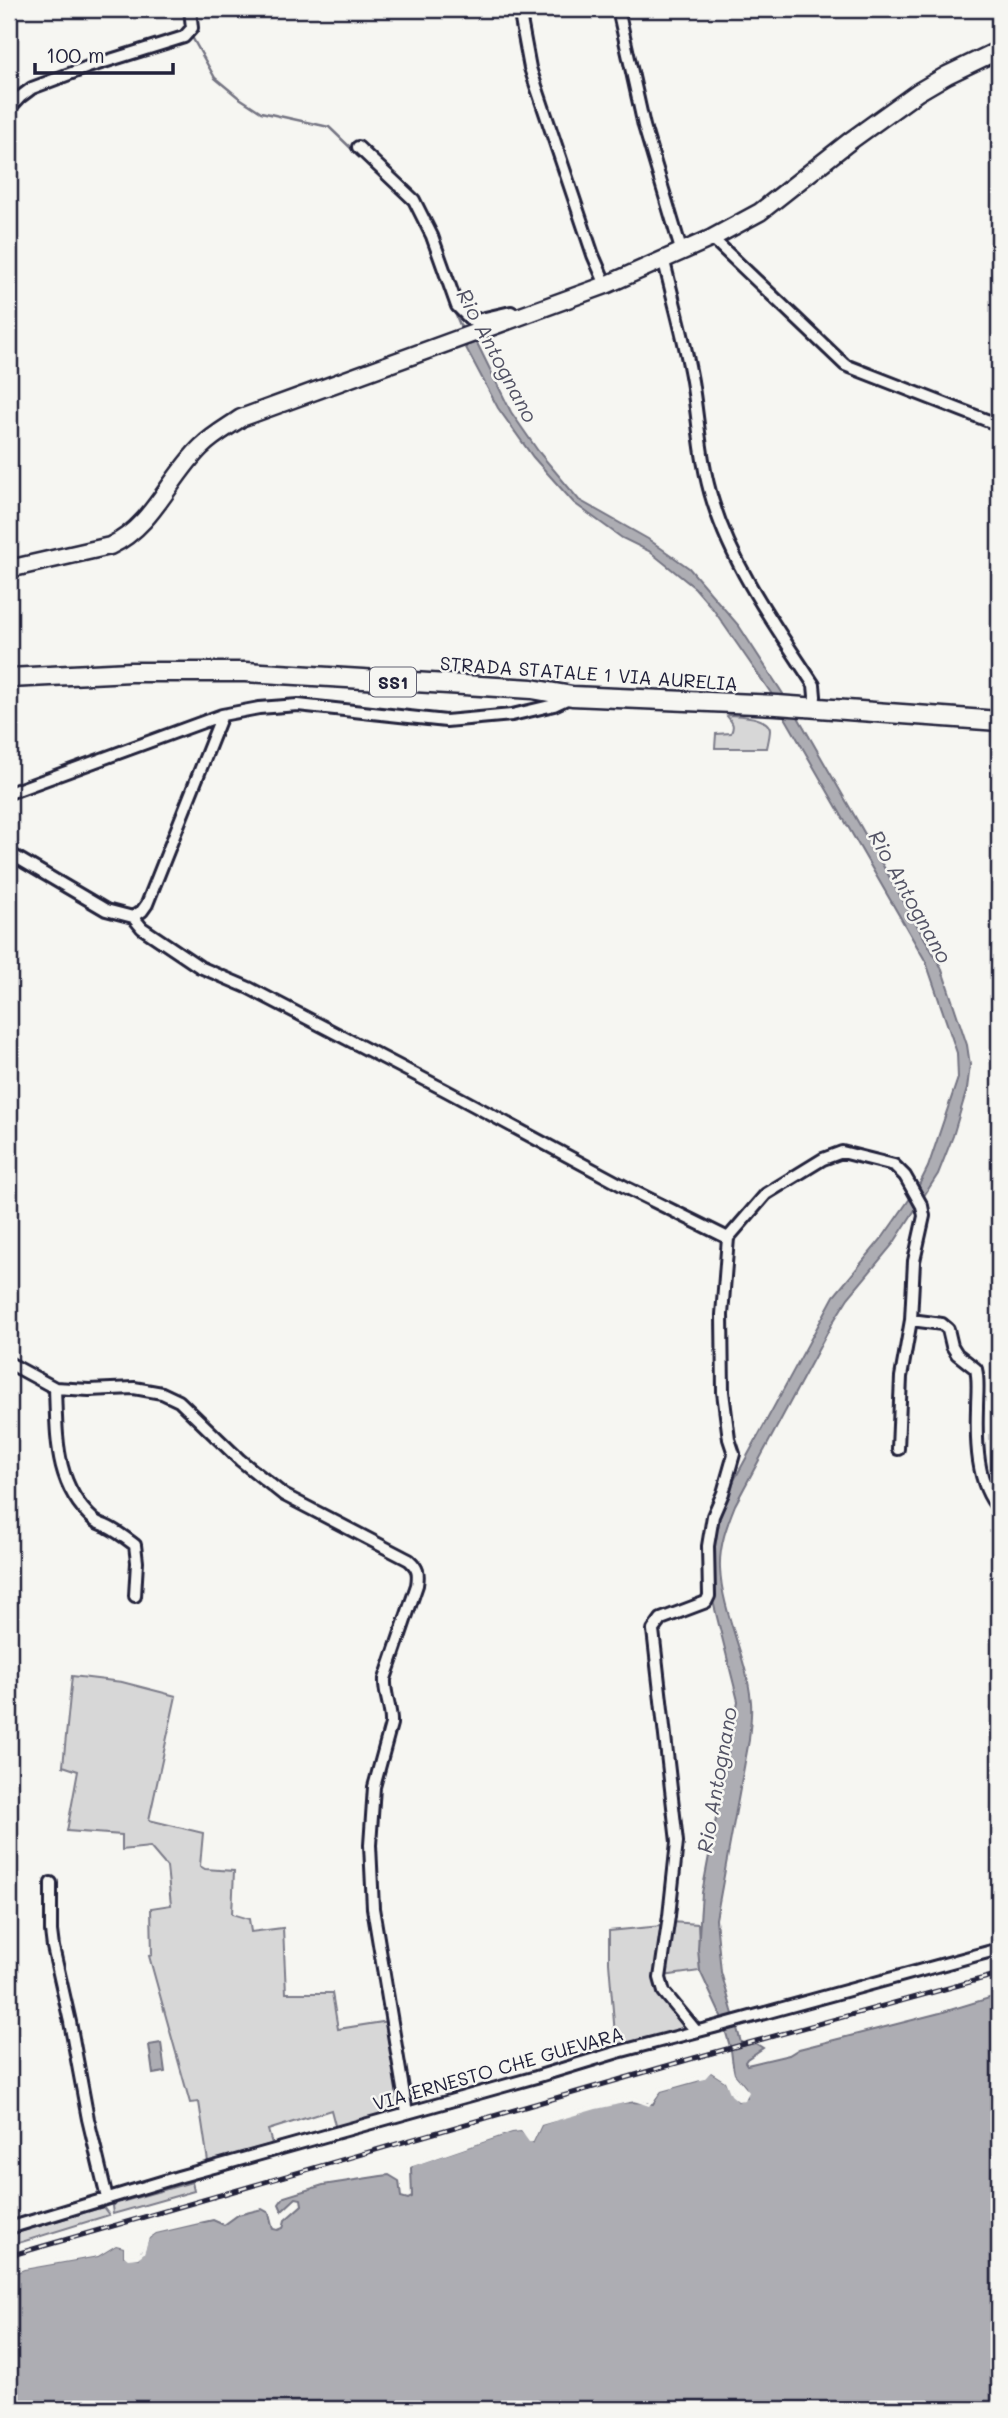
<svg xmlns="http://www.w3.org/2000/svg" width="1008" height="2418" viewBox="0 0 1008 2418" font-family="Mali,sans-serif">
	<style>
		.green { fill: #d7d7d7; stroke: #7c7c89; stroke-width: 2 }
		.water { fill: #adadb3; stroke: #757583; stroke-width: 2 }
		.pier { fill: #f6f6f2 }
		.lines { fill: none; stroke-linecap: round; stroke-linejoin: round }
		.stream { stroke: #757583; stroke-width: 2.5 }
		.street-casing { stroke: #22223b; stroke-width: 16 }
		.secondary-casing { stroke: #22223b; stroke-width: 21 }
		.primary-casing { stroke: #22223b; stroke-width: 23 }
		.street { stroke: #f6f6f2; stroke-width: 10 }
		.secondary { stroke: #f6f6f2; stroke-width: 16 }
		.primary { stroke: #f6f6f2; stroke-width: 18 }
		.rail-casing { stroke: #22223b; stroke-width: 5 }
		.rail { stroke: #f6f6f2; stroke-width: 2.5; stroke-dasharray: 8; stroke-linecap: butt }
		.labels { text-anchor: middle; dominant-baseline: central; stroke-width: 5; stroke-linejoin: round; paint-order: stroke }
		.shield { fill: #f6f6f2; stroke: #626272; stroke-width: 2 }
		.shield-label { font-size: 18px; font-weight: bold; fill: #22223b }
		.street-label { font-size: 19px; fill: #22223b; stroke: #f6f6f2 }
		.water-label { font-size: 21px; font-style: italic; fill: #535365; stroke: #f6f6f2 }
	</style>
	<rect width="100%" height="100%" fill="#f6f6f2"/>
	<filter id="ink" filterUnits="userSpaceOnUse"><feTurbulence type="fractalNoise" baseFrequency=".0143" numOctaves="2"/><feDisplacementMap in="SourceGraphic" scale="14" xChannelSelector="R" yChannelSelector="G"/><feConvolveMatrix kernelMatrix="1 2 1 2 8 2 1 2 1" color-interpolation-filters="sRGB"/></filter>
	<g filter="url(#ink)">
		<path class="green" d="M 729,715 C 739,715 769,717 770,730 C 770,735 768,743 767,748 L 715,748 L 716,734 L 731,733 C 735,725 732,722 727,716 Z
			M 72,1676 L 122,1682 L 176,1696 L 149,1820 L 203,1833 L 200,1866 L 205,1869 L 234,1871 L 232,1914 L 249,1919 L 251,1932 L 283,1928 L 286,1993 L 332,1993 L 338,2029 L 389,2021 L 403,2110 L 336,2129 L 331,2110 L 268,2130 L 272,2144 L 208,2162 L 199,2102 L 190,2103 L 149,1956 L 152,1955 L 151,1908 L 171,1905 L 167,1867 L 150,1847 L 122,1850 L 122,1835 L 67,1831 L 78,1771 L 63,1766 Z
			M 671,1922 L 698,1924 L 700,1971 L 663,1976 Z
			M 661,1926 L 661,1948 L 657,1979 L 685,2025 L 684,2029 L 616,2047 L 609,1962 L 609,1931 Z
			M 192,2182 L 194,2191 L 113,2214 L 112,2206 L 114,2204 Z
			M 103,2207 L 109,2215 L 9,2246 L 9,2235 Z"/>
		<path class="water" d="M 476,341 L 511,412 L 538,451 L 579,500 L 648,539 L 689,568 L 739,626 L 798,717 L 941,967 L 967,1045 L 970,1065 L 967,1089 L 953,1136 L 938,1174 L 893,1244 L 848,1298 L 833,1322 L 735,1505 C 727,1525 719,1546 720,1568 C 722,1614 747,1656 751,1702 C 752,1715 750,1727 749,1740 L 716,1919 L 721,1972 L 742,2046 L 755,2043 L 763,2048 L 747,2059 L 745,2062 L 747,2065 L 789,2055 L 799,2049 L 940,2013 L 999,1995 L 999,2409 L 9,2409 L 9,2275 L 24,2269 L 98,2256 L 116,2245 L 124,2247 L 124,2256 L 138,2258 L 149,2238 L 156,2233 L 213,2220 L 224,2225 L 238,2215 L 262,2209 L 269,2213 L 273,2229 L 278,2230 L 283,2228 L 285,2220 L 302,2205 L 301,2199 L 296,2198 L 282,2211 L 279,2204 L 284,2197 L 323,2185 L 381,2176 L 389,2175 L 399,2181 L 401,2197 L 408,2199 L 412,2197 L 411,2168 L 413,2165 L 512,2132 L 521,2131 L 533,2142 L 541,2125 C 576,2113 616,2097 653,2104 L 661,2091 L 697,2081 L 711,2072 L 725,2081 L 738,2101 L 747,2097 L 745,2087 L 734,2074 L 731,2050 L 721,2016 L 700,1971 L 698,1949 L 702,1893 L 738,1701 L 713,1601 L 710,1547 L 719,1508 L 834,1296 L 883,1237 L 918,1187 L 928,1167 L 958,1078 L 957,1053 L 926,962 L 771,693 L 713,609 L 695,588 L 649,551 L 622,538 L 574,503 L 533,457 L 498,408 L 464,344 Z
			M 161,2043 L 165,2072 L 153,2074 L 149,2045 Z"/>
		<path class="pier" d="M 729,2053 L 734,2074 L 749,2092 L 745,2100 L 738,2101 L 731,2095 L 725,2081 L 711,2072 L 704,2079 L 661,2091 L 649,2106 L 634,2101 L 596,2109 L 541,2125 L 533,2142 L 529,2142 L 521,2131 L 512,2132 L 407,2168 L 412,2162 L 511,2129 L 523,2128 L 532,2139 L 539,2122 L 595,2105 L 634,2097 L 648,2103 L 659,2088 L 702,2076 L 711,2068 L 723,2074 L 728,2079 L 734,2093 L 743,2097 L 745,2093 L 730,2075 Z
			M 201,2219 L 199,2223 L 156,2233 L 149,2238 L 144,2253 L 138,2258 L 128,2259 L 124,2256 L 124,2247 L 116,2245 L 98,2256 L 24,2269 L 9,2275 L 9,2271 L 23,2265 L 97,2253 L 116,2242 L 127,2245 L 129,2255 L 136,2255 L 141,2251 L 146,2236 L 154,2230 Z"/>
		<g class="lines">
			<path class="stream" d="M 185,9 L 186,19
				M 192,37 L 215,78 L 238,97 L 261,112 L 329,127 L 411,206
				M 421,225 L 448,297
				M 452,306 L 463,332"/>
			<defs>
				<path id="street" d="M 519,9 L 530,68 L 593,255 L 606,285
					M 618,9 L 644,126 L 682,253
					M 9,109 L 20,97 L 32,88 L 88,67 L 184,37 L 192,28 L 190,9
					M 358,147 L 414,200 L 432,236 L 457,306 L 472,321 L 511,312 L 519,317
					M 712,238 L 845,365 L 999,425
					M 664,261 C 673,300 685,341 692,381 C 699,422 700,462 713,502 C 734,569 776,627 814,685 L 815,696 L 814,709
					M 9,793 L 222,715 L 259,708 L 298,705 L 446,721 L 512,715 L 554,705 L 569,698
					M 9,853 L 106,910 L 133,917 L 142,928 L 200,967 L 249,988 L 445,1090 L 629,1189 L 728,1238
					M 133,917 L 142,911 L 147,904 L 222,715
					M 911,1320 L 942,1324 L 948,1329 L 952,1346 L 957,1354 L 976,1369 C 979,1381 977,1395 977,1408 C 976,1440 976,1484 999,1509
					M 9,1363 L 55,1388 L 89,1390 L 134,1388 L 162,1393 L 179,1401 L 240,1460 L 284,1495 L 409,1560 C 418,1568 419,1573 417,1585 L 385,1679 C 384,1695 392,1709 391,1724 L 374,1787 L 370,1845 L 373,1908 L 407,2113
					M 55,1388 C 57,1437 54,1484 94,1520 C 98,1524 103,1524 108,1527 C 118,1532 127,1539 135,1545 L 137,1562 L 135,1596
					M 51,1883 L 51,1931 L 53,1947 L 70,2022 L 88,2119 L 107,2198
					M 696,2031 L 664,1992 L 660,1978 L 669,1916 L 677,1842 L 653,1630 L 661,1619 L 706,1602 L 709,1596 L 708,1546 L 713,1516 L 723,1493 L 734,1454 L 729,1439 L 723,1392 L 722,1315 L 728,1238 L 766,1194 L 823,1159 L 842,1152 L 894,1165 L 905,1176 L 922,1206 L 924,1216 L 914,1261 L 911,1320 L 901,1377 L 898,1449
					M 9,2228 L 178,2177 L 536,2077 L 618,2052 L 714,2027 L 999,1949"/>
				<path id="secondary" d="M 9,569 L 110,546 C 153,526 169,478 201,447 C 213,435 228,427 241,418 L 606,285 L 712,238 L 760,212 L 850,141 L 918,92 L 947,75 L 999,50"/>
				<path id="primary" d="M 9,678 L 131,672 L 245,672 L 532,689 L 572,696 L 777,705 L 999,721"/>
			</defs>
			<use href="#street" class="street-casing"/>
			<use href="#secondary" class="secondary-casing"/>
			<use href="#primary" class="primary-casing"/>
			<use href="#street" class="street"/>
			<use href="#secondary" class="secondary"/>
			<use href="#primary" class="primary"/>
			<defs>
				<path id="rail" d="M 9,2256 L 694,2058 L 999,1974"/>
			</defs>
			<use href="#rail" class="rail-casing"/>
			<use href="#rail" class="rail"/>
		</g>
	</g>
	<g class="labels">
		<rect class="shield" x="370" y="667.5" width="46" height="29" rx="5"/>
		<g class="shield-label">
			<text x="393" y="682">SS1</text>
		</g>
		<g class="street-label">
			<text transform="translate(589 673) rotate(4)">STRADA STATALE 1 VIA AURELIA</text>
			<text transform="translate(498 2068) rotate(-16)">VIA ERNESTO CHE GUEVARA</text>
		</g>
		<g class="water-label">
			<text transform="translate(498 355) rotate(62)">Rio Antognano</text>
			<text transform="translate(911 896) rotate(61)">Rio Antognano</text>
			<text transform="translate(716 1780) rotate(-80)">Rio Antognano</text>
		</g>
	</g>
	<rect width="1008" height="2418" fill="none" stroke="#f6f6f2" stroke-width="35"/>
	<rect x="18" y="18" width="973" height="2383" fill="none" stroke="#22223b" stroke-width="2.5" filter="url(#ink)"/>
	<path d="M35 63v10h138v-10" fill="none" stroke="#22223b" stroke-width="3.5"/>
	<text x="46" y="63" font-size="21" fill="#22223b" stroke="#f6f6f2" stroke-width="5" paint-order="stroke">100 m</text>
</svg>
